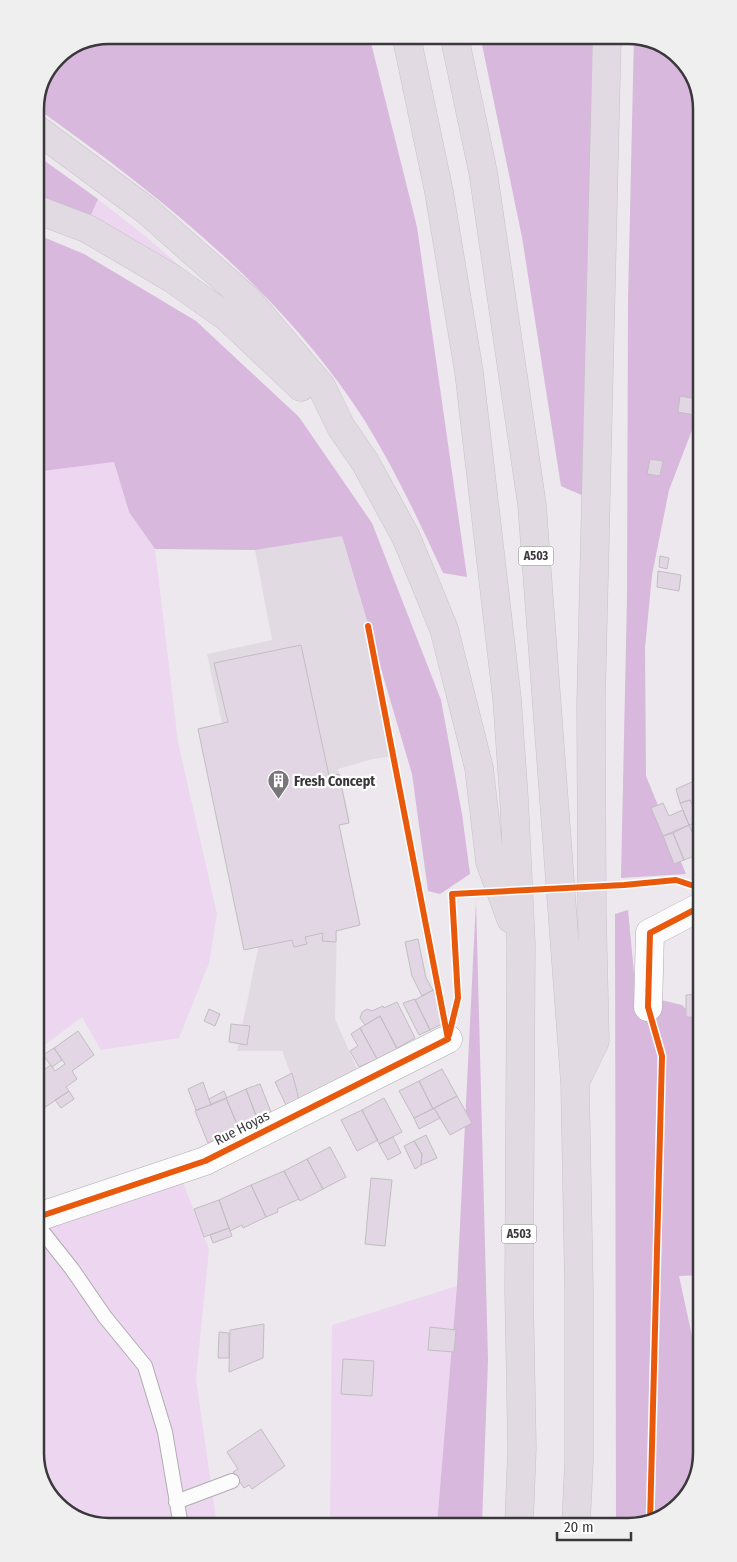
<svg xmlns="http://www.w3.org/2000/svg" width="737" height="1562" viewBox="0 0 737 1562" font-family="'Fira Sans Condensed',sans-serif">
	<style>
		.built { fill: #e2dae3 }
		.green { fill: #edd6f0 }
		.forest { fill: #d8b8dc }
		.building { fill: #e2d6e5; stroke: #c0bec0 }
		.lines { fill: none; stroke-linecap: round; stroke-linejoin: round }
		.service-casing { stroke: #aeacaf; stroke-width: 16 }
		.minor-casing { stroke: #aeacaf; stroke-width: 29 }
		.motorway-casing { stroke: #c5c4c6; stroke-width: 29 }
		.service { stroke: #fcfcfc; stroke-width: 14 }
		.minor { stroke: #fcfcfc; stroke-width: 28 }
		.motorway { stroke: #e1dae2; stroke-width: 28 }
		.cycleway-casing { stroke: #fff; stroke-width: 9 }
		.cycleway { stroke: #e8590c; stroke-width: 6 }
		.labels { text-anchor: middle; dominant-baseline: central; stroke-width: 4.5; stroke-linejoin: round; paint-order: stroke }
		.shield { fill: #fff; stroke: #757475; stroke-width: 1 }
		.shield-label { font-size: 12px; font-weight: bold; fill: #3a383a }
		.poi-label { font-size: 14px; font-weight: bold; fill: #3a383a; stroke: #fff; text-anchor: start }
		.street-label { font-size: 14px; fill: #3a383a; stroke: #fff }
		.rim { fill: none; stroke: #3a383a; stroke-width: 2.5 }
	</style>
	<rect width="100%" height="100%" fill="#ece8ed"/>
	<path class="built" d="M 342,535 L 368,626 L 394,756 L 373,759 L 338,769 L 350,820 L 337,823 L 337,926 L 335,1019 L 363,1082 L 305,1111 L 282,1051 L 237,1051 L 264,919 L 207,654 L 272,640 L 255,550 Z"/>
	<path class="green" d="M 98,199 L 145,236 L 190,275 L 90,217 Z
		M 114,462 L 129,512 L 155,549 L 178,742 L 217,914 L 209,963 L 179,1038 L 101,1050 L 82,1017 L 38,1050 L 36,483 L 43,471 Z
		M 178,1170 L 209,1249 L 196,1379 L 217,1526 L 104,1527 L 64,1512 L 39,1477 L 38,1217 Z
		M 457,1286 L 437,1524 L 330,1525 L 332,1325 Z"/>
	<path class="forest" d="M 109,35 L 369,35 L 417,227 L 467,577 L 443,573 C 419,521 395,470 365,421 C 282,291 159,195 35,107 L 57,56 Z
		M 480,35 L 593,35 L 586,497 L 561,486 L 522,237 Z
		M 634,35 L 673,50 L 698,85 L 699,412 L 669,490 L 652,575 L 645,648 L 646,776 L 686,874 L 621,878 L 627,597 L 628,301 Z
		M 35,154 L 98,199 L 90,217 L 35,196 Z
		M 36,234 L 84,254 L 196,321 L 299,417 L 372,523 L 441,700 L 462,814 L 470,874 L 440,894 L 428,891 L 412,774 L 342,536 L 255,550 L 155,549 L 129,512 L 114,462 L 43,471 L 36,483 Z
		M 476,901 L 488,1360 L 482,1524 L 437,1524 L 457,1286 Z
		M 628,910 L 636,994 L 682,1005 L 700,1023 L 701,1027 L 701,1275 L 679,1276 L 697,1359 L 702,1362 L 702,1454 L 687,1498 L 652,1523 L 616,1523 L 615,914 Z"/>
	<path class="building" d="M 680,396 L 698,399 L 695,415 L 678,412 Z
		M 650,459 L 663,461 L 660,476 L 647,474 Z
		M 660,556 L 669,558 L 667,569 L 659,567 Z
		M 658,571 L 681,575 L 679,591 L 657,587 Z
		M 301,645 L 329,776 L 339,774 L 349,823 L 339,825 L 360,925 L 336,931 L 336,942 L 322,941 L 323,933 L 305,937 L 307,944 L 294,947 L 292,940 L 244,950 L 198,729 L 228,722 L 214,663 Z
		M 692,782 L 695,789 L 700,787 L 700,803 L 693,806 L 690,800 L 680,803 L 676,789 Z
		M 690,800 L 693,806 L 700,803 L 700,821 L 689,825 L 680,803 Z
		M 663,803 L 669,816 L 683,810 L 689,825 L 663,836 L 651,808 Z
		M 700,821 L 700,850 L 689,825 Z
		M 689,825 L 700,850 L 700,854 L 684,860 L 673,833 Z
		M 673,833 L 684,860 L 674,864 L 663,836 Z
		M 693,934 L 700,934 L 701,962 L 695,963 Z
		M 418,939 L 426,978 L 433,990 L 422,996 L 412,976 L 405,942 Z
		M 701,962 L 701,981 L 696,981 L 695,963 Z
		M 433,990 L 448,1021 L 430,1030 L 415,1000 Z
		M 701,994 L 701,1017 L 686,1017 L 686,995 Z
		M 415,999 L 430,1030 L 419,1035 L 403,1003 Z
		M 397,1002 L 415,1038 L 397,1048 L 380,1016 L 365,1025 L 360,1018 L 362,1012 L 367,1009 L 372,1011 L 383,1006 L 384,1008 Z
		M 209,1009 L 220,1014 L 215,1026 L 204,1021 Z
		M 380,1016 L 397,1049 L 377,1059 L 360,1028 Z
		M 231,1024 L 250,1026 L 247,1045 L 229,1042 Z
		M 360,1028 L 377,1059 L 359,1067 L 350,1051 L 358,1046 L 351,1034 Z
		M 78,1031 L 94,1055 L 72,1071 L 77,1079 L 66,1087 L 69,1091 L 38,1112 L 38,1074 L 51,1065 L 55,1071 L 65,1064 L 54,1048 Z
		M 54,1048 L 62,1060 L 52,1067 L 43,1055 Z
		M 442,1069 L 457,1096 L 433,1109 L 419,1081 Z
		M 292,1073 L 299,1099 L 286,1105 L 275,1082 Z
		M 419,1081 L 433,1109 L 414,1118 L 399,1091 Z
		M 203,1082 L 211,1105 L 196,1110 L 188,1089 Z
		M 260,1084 L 271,1112 L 257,1119 L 246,1089 Z
		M 246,1089 L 258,1120 L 239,1129 L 226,1098 Z
		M 69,1091 L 74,1099 L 61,1108 L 55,1100 Z
		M 224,1091 L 227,1098 L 211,1105 L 209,1099 Z
		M 457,1096 L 472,1123 L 450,1135 L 434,1108 Z
		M 226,1098 L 239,1129 L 208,1143 L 195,1111 Z
		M 384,1098 L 402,1132 L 379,1144 L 362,1110 Z
		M 434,1108 L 440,1118 L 419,1129 L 414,1118 Z
		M 362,1110 L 378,1140 L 357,1151 L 341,1120 Z
		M 426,1135 L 437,1158 L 421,1165 L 422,1154 L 414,1141 Z
		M 393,1137 L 401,1153 L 388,1160 L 379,1144 Z
		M 414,1141 L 422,1154 L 421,1165 L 415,1169 L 404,1146 Z
		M 330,1147 L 346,1177 L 323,1189 L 307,1159 Z
		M 307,1159 L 323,1189 L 300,1201 L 284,1171 Z
		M 284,1171 L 299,1199 L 277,1209 L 278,1212 L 266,1217 L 251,1185 Z
		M 371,1178 L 392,1180 L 385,1246 L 365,1244 Z
		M 251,1185 L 266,1217 L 243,1228 L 242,1225 L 230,1231 L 219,1200 Z
		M 219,1200 L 229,1228 L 204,1237 L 194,1209 Z
		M 229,1228 L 232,1236 L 213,1243 L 210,1235 Z
		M 264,1324 L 263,1358 L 229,1372 L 230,1330 Z
		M 430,1327 L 456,1330 L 454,1352 L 428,1350 Z
		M 219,1332 L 229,1333 L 229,1358 L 218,1358 Z
		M 343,1359 L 374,1361 L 372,1396 L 341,1394 Z
		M 261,1429 L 285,1466 L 252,1489 L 249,1485 L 244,1488 L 233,1472 L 238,1469 L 227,1452 Z"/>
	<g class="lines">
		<defs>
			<path id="service" d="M 38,1226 L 72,1269 L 105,1317 L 145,1366 L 165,1432 L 181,1526
				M 176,1502 L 232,1481"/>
			<path id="minor" d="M 648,1007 L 650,933 L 700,907
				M 38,1217 L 205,1161 L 448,1039"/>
			<path id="motorway" d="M 406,35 L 439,192 L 469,372 L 507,699 L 514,798 L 521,944 L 519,1291 L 522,1448 L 519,1524
				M 454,35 L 483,172 L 532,505 L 575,1083 L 579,1291 L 579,1461 L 576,1524
				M 35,128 L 146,210 L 249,301 L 321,386 L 341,427 L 365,462 L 406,537 L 444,629 L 479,768 L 490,862 L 511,919
				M 35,209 L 88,229 L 173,279 L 228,318 L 301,387
				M 575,1082 L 595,1041 L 592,914 L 591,702 L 607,35"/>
		</defs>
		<use href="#service" class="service-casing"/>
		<use href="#minor" class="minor-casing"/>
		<use href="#motorway" class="motorway-casing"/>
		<use href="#service" class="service"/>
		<use href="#minor" class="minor"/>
		<use href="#motorway" class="motorway"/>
		<defs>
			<path id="cycleway" d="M 368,626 L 448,1039
				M 449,1035 L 458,998 L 452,894 L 624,885 L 676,880 L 700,888
				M 38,1217 L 205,1161 L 448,1039
				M 650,1523 L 662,1056 L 648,1007 L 650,933 L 700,907"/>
		</defs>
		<use href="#cycleway" class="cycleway-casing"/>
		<use href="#cycleway" class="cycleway"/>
	</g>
	<defs>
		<symbol id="building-pin" viewBox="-11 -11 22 30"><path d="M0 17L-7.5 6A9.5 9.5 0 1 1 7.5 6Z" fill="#787679" stroke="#fff"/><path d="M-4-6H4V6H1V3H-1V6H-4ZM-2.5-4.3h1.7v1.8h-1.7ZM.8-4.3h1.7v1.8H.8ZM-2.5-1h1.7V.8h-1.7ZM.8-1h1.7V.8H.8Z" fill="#fff"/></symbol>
	</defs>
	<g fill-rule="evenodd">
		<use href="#building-pin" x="266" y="768" width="25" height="34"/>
	</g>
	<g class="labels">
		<g class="shield">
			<rect x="518.5" y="546.5" width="35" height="19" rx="4"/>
			<rect x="501.5" y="1224.5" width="35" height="19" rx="4"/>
		</g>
		<g class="shield-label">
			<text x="536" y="556">A503</text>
			<text x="519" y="1234">A503</text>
		</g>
		<g class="poi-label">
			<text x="294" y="781">Fresh Concept</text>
		</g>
		<g class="street-label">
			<text transform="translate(242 1128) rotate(-27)">Rue Hoyas</text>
		</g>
	</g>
	<path d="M0 0H737V1562H0ZM109 44H628A65 65 0 0 1 693 109V1453A65 65 0 0 1 628 1518H109A65 65 0 0 1 44 1453V109A65 65 0 0 1 109 44Z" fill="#efefef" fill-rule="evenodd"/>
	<path class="rim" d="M109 44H628A65 65 0 0 1 693 109V1453A65 65 0 0 1 628 1518H109A65 65 0 0 1 44 1453V109A65 65 0 0 1 109 44Z"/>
	<path d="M557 1532v8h74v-8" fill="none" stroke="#3a383a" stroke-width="2.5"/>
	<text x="564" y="1532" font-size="15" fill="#3a383a" stroke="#ffffff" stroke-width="4" paint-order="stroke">20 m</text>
</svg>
